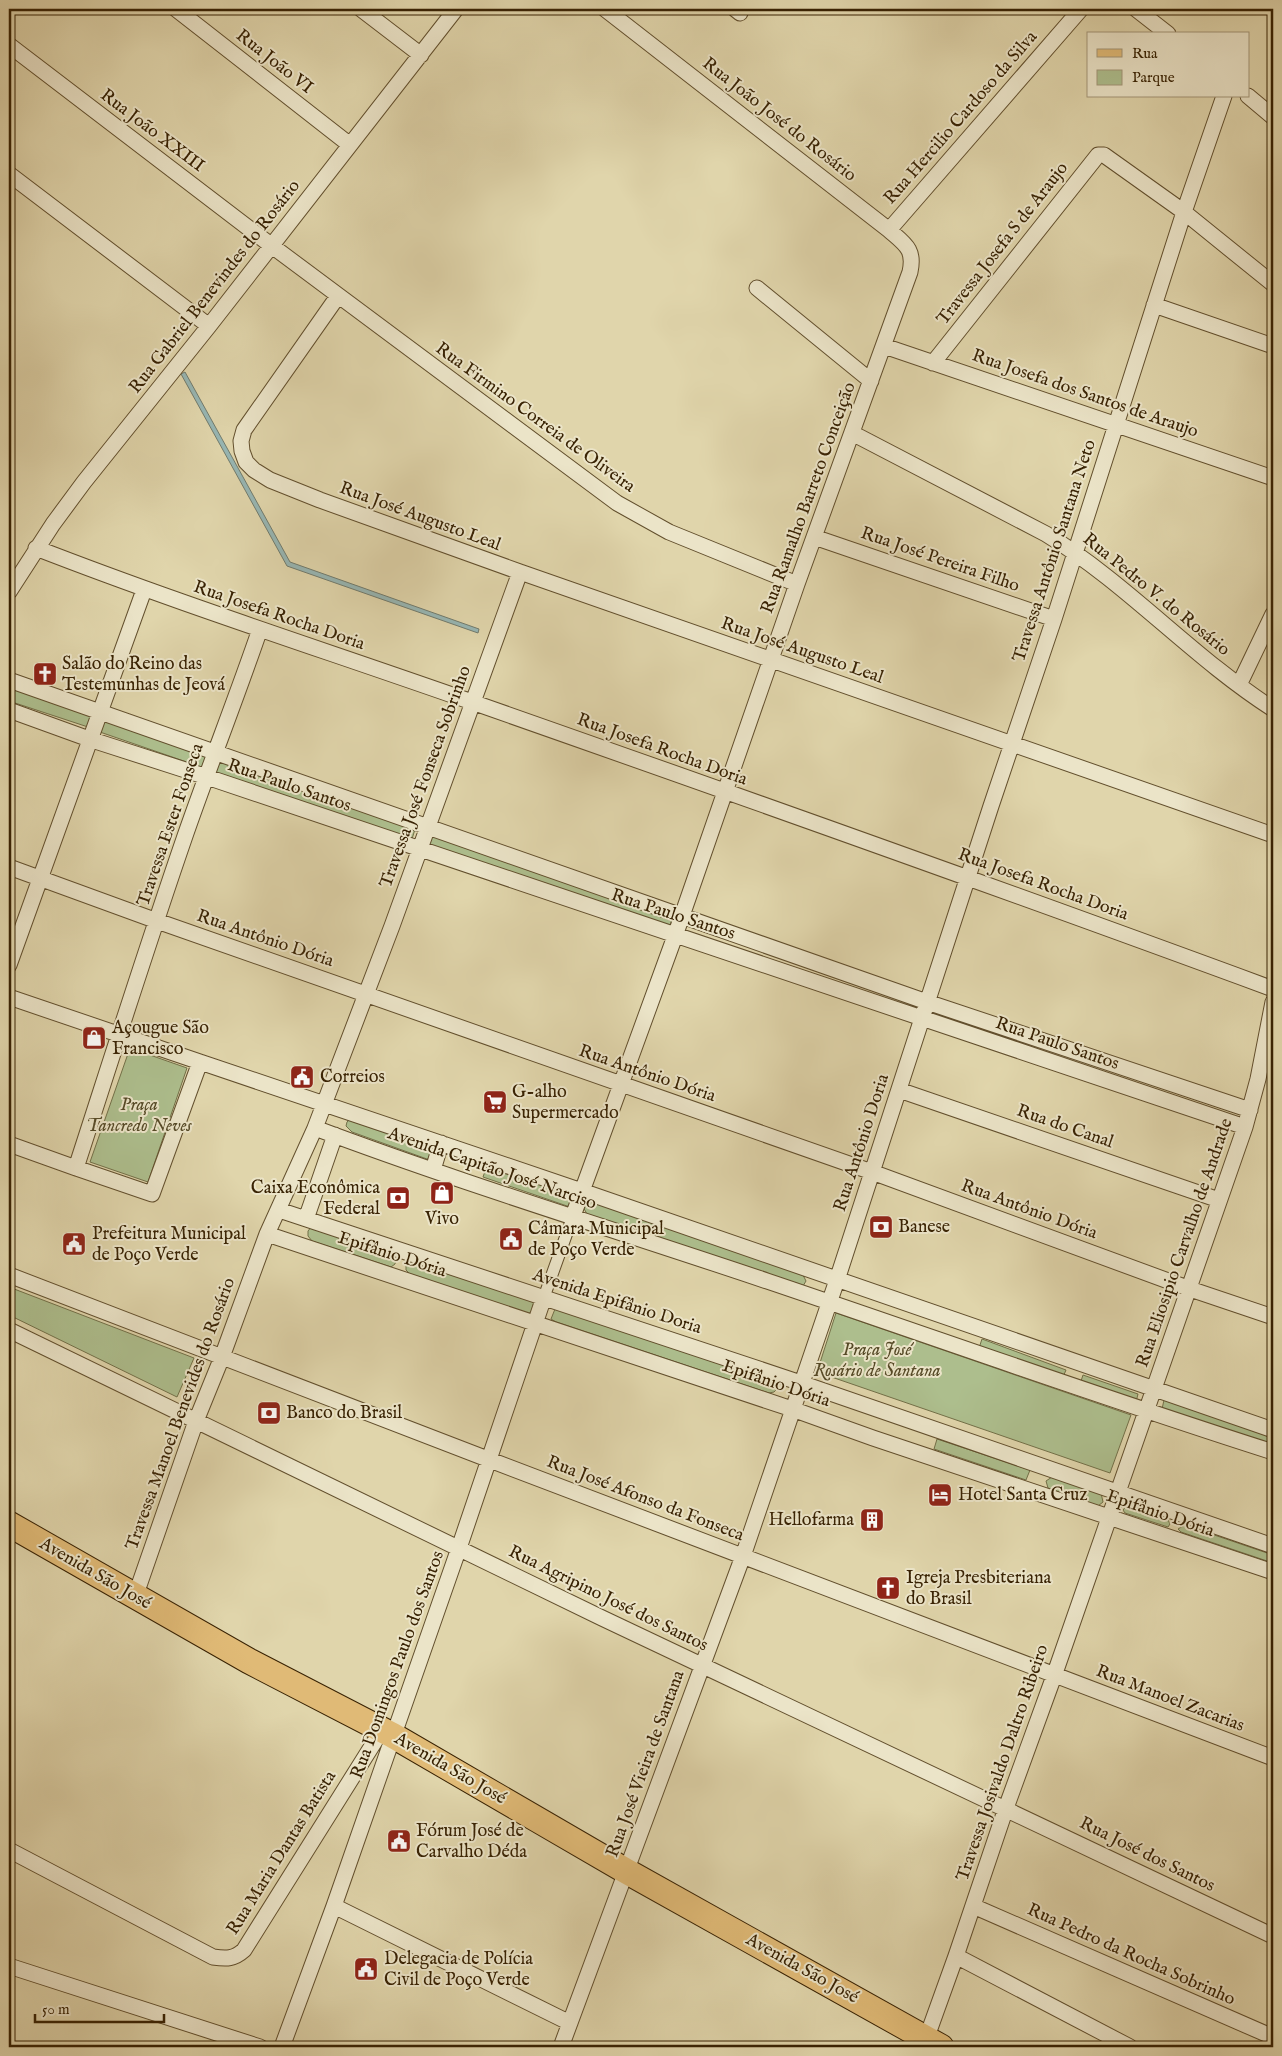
<svg xmlns="http://www.w3.org/2000/svg" width="1282" height="2056" viewBox="0 0 1282 2056" font-family="'IM FELL English',serif">
	<style>
		.green { fill: #adbe8d; stroke: #727048 }
		.water { fill: #97b6b3; stroke: #717b6d }
		.lines { fill: none; stroke-linecap: round; stroke-linejoin: round }
		.stream { stroke: #717b6d; stroke-width: 5 }
		.pedestrian-casing { stroke: #624f2d; stroke-width: 13 }
		.minor-casing { stroke: #624f2d; stroke-width: 17 }
		.primary-casing { stroke: #382203; stroke-width: 27 }
		.pedestrian { stroke: #ebe4c8; stroke-width: 11 }
		.minor { stroke: #ebe4c8; stroke-width: 15 }
		.primary { stroke: #e0ba76; stroke-width: 25 }
		.labels { text-anchor: middle; dominant-baseline: central; stroke-width: 4; stroke-linejoin: round; paint-order: stroke }
		.street-label { font-size: 18px; fill: #382203; stroke: #ebe4c8 }
		.poi-label { font-size: 18px; fill: #382203; stroke: #ebe4c8; text-anchor: start }
		.park-label { font-size: 18px; font-style: italic; fill: #554926; stroke: #ebe4c8 }
	</style>
	<rect width="100%" height="100%" fill="#e0d5ab"/>
	<filter id="stains"><feTurbulence type="fractalNoise" baseFrequency=".004" numOctaves="4"/><feColorMatrix values="0 0 0 0 .2 0 0 0 0 .09 0 0 0 0 .02 0 0 0 .5 -.17"/></filter>
	<radialGradient id="worn" r=".72"><stop offset=".6" stop-color="#630" stop-opacity="0"/><stop offset="1" stop-color="#630" stop-opacity=".3"/></radialGradient>
	<path class="green" d="M 9,685 L 93,715 L 88,727 L 9,701 Z
		M 102,716 L 211,755 L 207,769 L 97,731 Z
		M 218,757 L 416,826 L 412,839 L 213,772 Z
		M 423,829 L 672,919 L 669,929 L 419,841 Z
		M 130,1048 L 187,1068 L 148,1182 L 90,1162 Z
		M 351,1118 L 435,1148 L 432,1157 L 427,1159 L 352,1132 L 346,1126 L 347,1122 Z
		M 488,1163 L 575,1193 L 570,1207 L 483,1177 Z
		M 591,1200 L 800,1273 L 804,1277 L 806,1281 L 803,1286 L 587,1214 L 582,1205 L 586,1202 Z
		M 312,1226 L 393,1253 L 396,1259 L 395,1264 L 391,1267 L 312,1241 L 308,1236 L 308,1231 Z
		M 415,1260 L 533,1301 L 534,1311 L 528,1315 L 520,1314 L 410,1274 L 406,1270 L 406,1265 Z
		M 9,1287 L 194,1358 L 177,1397 L 9,1315 Z
		M 555,1309 L 778,1383 L 778,1388 L 774,1392 L 769,1393 L 556,1322 L 551,1319 Z
		M 836,1313 L 1131,1415 L 1110,1473 L 817,1372 Z
		M 982,1339 L 1066,1370 L 1063,1377 L 979,1348 Z
		M 1083,1375 L 1138,1394 L 1136,1402 L 1081,1381 Z
		M 1164,1400 L 1273,1437 L 1273,1447 L 1162,1409 Z
		M 937,1439 L 1030,1470 L 1026,1480 L 934,1449 Z
		M 1052,1477 L 1101,1493 L 1103,1502 L 1098,1506 L 1048,1488 L 1046,1481 Z
		M 1127,1505 L 1167,1518 L 1170,1524 L 1168,1527 L 1125,1513 L 1123,1510 Z
		M 1185,1525 L 1273,1555 L 1273,1563 L 1181,1532 L 1178,1529 Z"/>
	<path class="water" d="M 185,372 L 290,562 L 479,629 L 478,633 L 287,566 L 181,374 Z"/>
	<g class="lines">
		<path class="stream" d="M 778,2047 L 779,2044"/>
		<defs>
			<path id="pedestrian" d="M 544,1297 L 573,1216"/>
			<path id="minor" d="M 176,9 L 350,145
				M 361,9 L 421,55
				M 735,9 L 740,13
				M 1136,9 L 1168,34
				M 9,45 L 272,246 L 617,503 L 669,532 L 797,584
				M 1248,96 L 1273,117
				M 9,174 L 209,326
				M 889,230 L 1081,9
				M 757,288 L 871,381
				M 338,296 L 244,430 L 241,441 L 242,451 L 246,462 L 254,470 L 270,480 L 320,500 L 520,572 L 1273,835
				M 1154,305 L 1273,346
				M 884,346 L 1273,478
				M 933,363 L 1098,155 L 1104,155 L 1184,212 L 1273,284
				M 852,433 L 1046,534 C 1128,584 1192,657 1273,709
				M 814,537 L 1054,619
				M 36,548 C 180,604 327,651 472,702 C 740,796 1007,891 1273,989
				M 9,592 L 53,524 L 84,482 L 209,326 L 456,9
				M 9,680 L 927,1002 L 1250,1110
				M 1239,685 L 1273,614
				M 9,710 L 89,739 L 207,777 L 1245,1127
				M 9,867 L 157,921 L 872,1172 L 1190,1289 L 1273,1317
				M 9,965 L 144,590
				M 9,997 L 200,1062 L 152,1194 L 76,1168 C 112,1057 147,946 185,836 C 209,767 236,699 260,629
				M 200,1062 L 582,1191 L 1273,1430
				M 899,1090 L 1219,1200
				M 315,1128 C 464,1184 616,1230 767,1281 C 936,1338 1103,1398 1273,1452
				M 9,1144 L 76,1168
				M 433,1170 L 441,1143
				M 279,1210 L 801,1383 L 1273,1546
				M 573,1216 L 675,936 L 797,584 L 910,272 C 915,249 905,244 889,230 L 605,9
				M 306,1219 L 335,1135
				M 267,1234 L 792,1409 L 873,1438 L 1273,1572
				M 9,1275 L 490,1460 L 1273,1758
				M 9,1330 L 602,1618 L 1273,1936
				M 135,1597 L 196,1421 L 222,1357 L 267,1234 L 315,1128 L 392,926 L 520,572
				M 9,1850 L 213,1957 C 227,1959 234,1959 244,1950 L 382,1730
				M 334,1906 L 570,2023
				M 973,1906 L 1273,2037
				M 956,1956 L 1130,2047
				M 9,1966 L 260,2047
				M 924,2045 L 956,1956 L 1006,1808 L 1054,1676 L 1245,1127 L 1258,1079 L 1273,1002
				M 282,2047 L 334,1906 L 459,1548 L 544,1297
				M 561,2047 L 743,1556 L 837,1280 L 991,806 L 1054,619 L 1184,212 L 1224,96"/>
			<path id="primary" d="M 9,1524 L 249,1661 L 392,1735 L 626,1871 L 941,2047"/>
		</defs>
		<use href="#pedestrian" class="pedestrian-casing"/>
		<use href="#minor" class="minor-casing"/>
		<use href="#primary" class="primary-casing"/>
		<use href="#pedestrian" class="pedestrian"/>
		<use href="#minor" class="minor"/>
		<use href="#primary" class="primary"/>
	</g>
	<defs>
		<symbol id="church-square" viewBox="-11 -11 22 22"><rect x="-9" y="-9" width="18" height="18" rx="4" fill="#8f2418" stroke="#ebe4c8"/><path d="M-1.2-6h2.4v3.5h3.3v2.4h-3.3V6h-2.4V-.1h-3.3v-2.4h3.3Z" fill="#fff"/></symbol>
		<symbol id="shop-square" viewBox="-11 -11 22 22"><rect x="-9" y="-9" width="18" height="18" rx="4" fill="#8f2418" stroke="#ebe4c8"/><path d="M-5-2.5h2.3a2.7 3.5 0 0 1 5.4 0H5L5.5 6h-11ZM-1.5-2.5h3a1.5 2.3 0 0 0-3 0Z" fill="#fff"/></symbol>
		<symbol id="civic-square" viewBox="-11 -11 22 22"><rect x="-9" y="-9" width="18" height="18" rx="4" fill="#8f2418" stroke="#ebe4c8"/><path d="M-.6-6.5H3V-4.5H.6V-3L4-1V1h2V6H-6V1h2V-1L-.6-3ZM-1.2 2.5V6h2.4V2.5Z" fill="#fff"/></symbol>
		<symbol id="supermarket-square" viewBox="-11 -11 22 22"><rect x="-9" y="-9" width="18" height="18" rx="4" fill="#8f2418" stroke="#ebe4c8"/><path d="M-6-5.5h2.5l.6 2H6L4.5 2H-2.5L-4.4-4H-6ZM-1.5 3.2a1.3 1.3 0 1 0 .1 0ZM3 3.2a1.3 1.3 0 1 0 .1 0Z" fill="#fff"/></symbol>
		<symbol id="bank-square" viewBox="-11 -11 22 22"><rect x="-9" y="-9" width="18" height="18" rx="4" fill="#8f2418" stroke="#ebe4c8"/><path d="M-6-4H6V4H-6ZM0-2.3a2.3 2.3 0 1 0 0 4.6a2.3 2.3 0 1 0 0-4.6Z" fill="#fff"/></symbol>
		<symbol id="hotel-square" viewBox="-11 -11 22 22"><rect x="-9" y="-9" width="18" height="18" rx="4" fill="#8f2418" stroke="#ebe4c8"/><path d="M-6-4.5h1.5V1H6V5H4.5V3h-9V5H-6ZM-4 0a1.8 1.8 0 1 1 3.6 0ZM.5 0V-2.5h3Q6-2.5 6 0Z" fill="#fff"/></symbol>
		<symbol id="building-square" viewBox="-11 -11 22 22"><rect x="-9" y="-9" width="18" height="18" rx="4" fill="#8f2418" stroke="#ebe4c8"/><path d="M-4-6H4V6H1V3H-1V6H-4ZM-2.5-4.3h1.7v1.8h-1.7ZM.8-4.3h1.7v1.8H.8ZM-2.5-1h1.7V.8h-1.7ZM.8-1h1.7V.8H.8Z" fill="#fff"/></symbol>
	</defs>
	<g fill-rule="evenodd">
		<use href="#church-square" x="31" y="660" width="28" height="28"/>
		<use href="#shop-square" x="80" y="1024" width="28" height="28"/>
		<use href="#civic-square" x="288" y="1063" width="28" height="28"/>
		<use href="#supermarket-square" x="481" y="1088" width="28" height="28"/>
		<use href="#shop-square" x="428" y="1179" width="28" height="28"/>
		<use href="#bank-square" x="384" y="1184" width="28" height="28"/>
		<use href="#bank-square" x="867" y="1213" width="28" height="28"/>
		<use href="#civic-square" x="497" y="1225" width="28" height="28"/>
		<use href="#civic-square" x="60" y="1230" width="28" height="28"/>
		<use href="#bank-square" x="255" y="1399" width="28" height="28"/>
		<use href="#hotel-square" x="926" y="1481" width="28" height="28"/>
		<use href="#building-square" x="858" y="1506" width="28" height="28"/>
		<use href="#church-square" x="874" y="1574" width="28" height="28"/>
		<use href="#civic-square" x="385" y="1827" width="28" height="28"/>
		<use href="#civic-square" x="352" y="1955" width="28" height="28"/>
	</g>
	<g class="labels">
		<g class="street-label">
			<text transform="translate(274 62) rotate(38)">Rua João VI</text>
			<text transform="translate(961 118) rotate(-49)">Rua Hercilio Cardoso da Silva</text>
			<text transform="translate(779 120) rotate(38)">Rua João José do Rosário</text>
			<text transform="translate(152 131) rotate(37)">Rua João XXIII</text>
			<text transform="translate(1003 244) rotate(-52)">Travessa Josefa S de Araujo</text>
			<text transform="translate(215 287) rotate(-52)">Rua Gabriel Benevindes do Rosário</text>
			<text transform="translate(1085 394) rotate(19)">Rua Josefa dos Santos de Araujo</text>
			<text transform="translate(535 418) rotate(36)">Rua Firmino Correia de Oliveira</text>
			<text transform="translate(809 498) rotate(-70)">Rua Ramalho Barreto Conceição</text>
			<text transform="translate(420 517) rotate(20)">Rua José Augusto Leal</text>
			<text transform="translate(1055 551) rotate(-72)">Travessa Antônio Santana Neto</text>
			<text transform="translate(940 560) rotate(19)">Rua José Pereira Filho</text>
			<text transform="translate(1156 595) rotate(39)">Rua Pedro V. do Rosário</text>
			<text transform="translate(279 616) rotate(19)">Rua Josefa Rocha Doria</text>
			<text transform="translate(802 651) rotate(19)">Rua José Augusto Leal</text>
			<text transform="translate(662 750) rotate(20)">Rua Josefa Rocha Doria</text>
			<text transform="translate(426 777) rotate(-70)">Travessa José Fonseca Sobrinho</text>
			<text transform="translate(289 786) rotate(19)">Rua Paulo Santos</text>
			<text transform="translate(171 825) rotate(-71)">Travessa Ester Fonseca</text>
			<text transform="translate(1043 885) rotate(20)">Rua Josefa Rocha Doria</text>
			<text transform="translate(673 915) rotate(18)">Rua Paulo Santos</text>
			<text transform="translate(265 939) rotate(19)">Rua Antônio Dória</text>
			<text transform="translate(1057 1044) rotate(19)">Rua Paulo Santos</text>
			<text transform="translate(647 1074) rotate(19)">Rua Antônio Dória</text>
			<text transform="translate(1065 1127) rotate(19)">Rua do Canal</text>
			<text transform="translate(862 1143) rotate(-72)">Rua Antônio Doria</text>
			<text transform="translate(492 1169) rotate(19)">Avenida Capitão José Narciso</text>
			<text transform="translate(1029 1210) rotate(20)">Rua Antônio Dória</text>
			<text transform="translate(1185 1243) rotate(-71)">Rua Eliosipio Carvalho de Andrade</text>
			<text transform="translate(392 1255) rotate(18)">Epifânio Dória</text>
			<text transform="translate(617 1302) rotate(18)">Avenida Epifânio Doria</text>
			<text transform="translate(776 1384) rotate(19)">Epifânio Dória</text>
			<text transform="translate(181 1414) rotate(-70)">Travessa Manoel Benevides do Rosário</text>
			<text transform="translate(645 1499) rotate(21)">Rua José Afonso da Fonseca</text>
			<text transform="translate(1160 1514) rotate(19)">Epifânio Dória</text>
			<text transform="translate(95 1574) rotate(30)">Avenida São José</text>
			<text transform="translate(608 1599) rotate(26)">Rua Agripino José dos Santos</text>
			<text transform="translate(398 1665) rotate(-70)">Rua Domingos Paulo dos Santos</text>
			<text transform="translate(1170 1699) rotate(21)">Rua Manoel Zacarias</text>
			<text transform="translate(1003 1763) rotate(-71)">Travessa Josivaldo Daltro Ribeiro</text>
			<text transform="translate(646 1764) rotate(-70)">Rua José Vieira de Santana</text>
			<text transform="translate(450 1769) rotate(30)">Avenida São José</text>
			<text transform="translate(282 1853) rotate(-58)">Rua Maria Dantas Batista</text>
			<text transform="translate(1147 1855) rotate(26)">Rua José dos Santos</text>
			<text transform="translate(1131 1955) rotate(24)">Rua Pedro da Rocha Sobrinho</text>
			<text transform="translate(802 1969) rotate(29)">Avenida São José</text>
		</g>
		<g class="poi-label">
			<text x="62" y="664">Salão do Reino das<tspan x="62" dy="21">Testemunhas de Jeová</tspan></text>
			<text x="112" y="1028">Açougue São<tspan x="112" dy="21">Francisco</tspan></text>
			<text x="320" y="1077">Correios</text>
			<text x="512" y="1092">G-alho<tspan x="512" dy="21">Supermercado</tspan></text>
			<text x="380" y="1188" text-anchor="end">Caixa Econômica<tspan x="380" dy="21">Federal</tspan></text>
			<text x="442" y="1219" text-anchor="middle">Vivo</text>
			<text x="898" y="1227">Banese</text>
			<text x="528" y="1229">Câmara Municipal<tspan x="528" dy="21">de Poço Verde</tspan></text>
			<text x="92" y="1234">Prefeitura Municipal<tspan x="92" dy="21">de Poço Verde</tspan></text>
			<text x="286" y="1413">Banco do Brasil</text>
			<text x="958" y="1495">Hotel Santa Cruz</text>
			<text x="854" y="1520" text-anchor="end">Hellofarma</text>
			<text x="906" y="1578">Igreja Presbiteriana<tspan x="906" dy="21">do Brasil</tspan></text>
			<text x="416" y="1831">Fórum José de<tspan x="416" dy="21">Carvalho Déda</tspan></text>
			<text x="384" y="1959">Delegacia de Polícia<tspan x="384" dy="21">Civil de Poço Verde</tspan></text>
		</g>
		<g class="park-label">
			<text x="139" y="1105">Praça<tspan x="139" dy="21">Tancredo Neves</tspan></text>
			<text x="877" y="1350">Praça José<tspan x="877" dy="21">Rosário de Santana</tspan></text>
		</g>
	</g>
	<rect width="1282" height="2056" fill="none" stroke="#e0d5ab" stroke-width="30"/>
	<rect x="10" y="10" width="1262" height="2036" fill="none" stroke="#382203" stroke-width="2.5"/>
	<rect x="15" y="15" width="1252" height="2026" fill="none" stroke="#382203"/>
	<rect x="1087" y="32" width="162" height="65" fill="#ebe4c8" stroke="#a39679"/>
	<rect x="1097" y="49" width="25" height="8" fill="#e0ba76" stroke="#a39679"/>
	<text x="1132" y="58" font-size="15" fill="#382203">Rua</text>
	<rect x="1097" y="70" width="25" height="15" fill="#adbe8d" stroke="#a39679"/>
	<text x="1132" y="82" font-size="15" fill="#382203">Parque</text>
	<path d="M35 2014v8h129v-8" fill="none" stroke="#382203" stroke-width="2.5"/>
	<text x="42" y="2014" font-size="15" fill="#382203" stroke="#ebe4c8" stroke-width="4" paint-order="stroke">50 m</text>
	<rect width="100%" height="100%" filter="url(#stains)"/>
	<rect width="100%" height="100%" fill="url(#worn)"/>
</svg>
